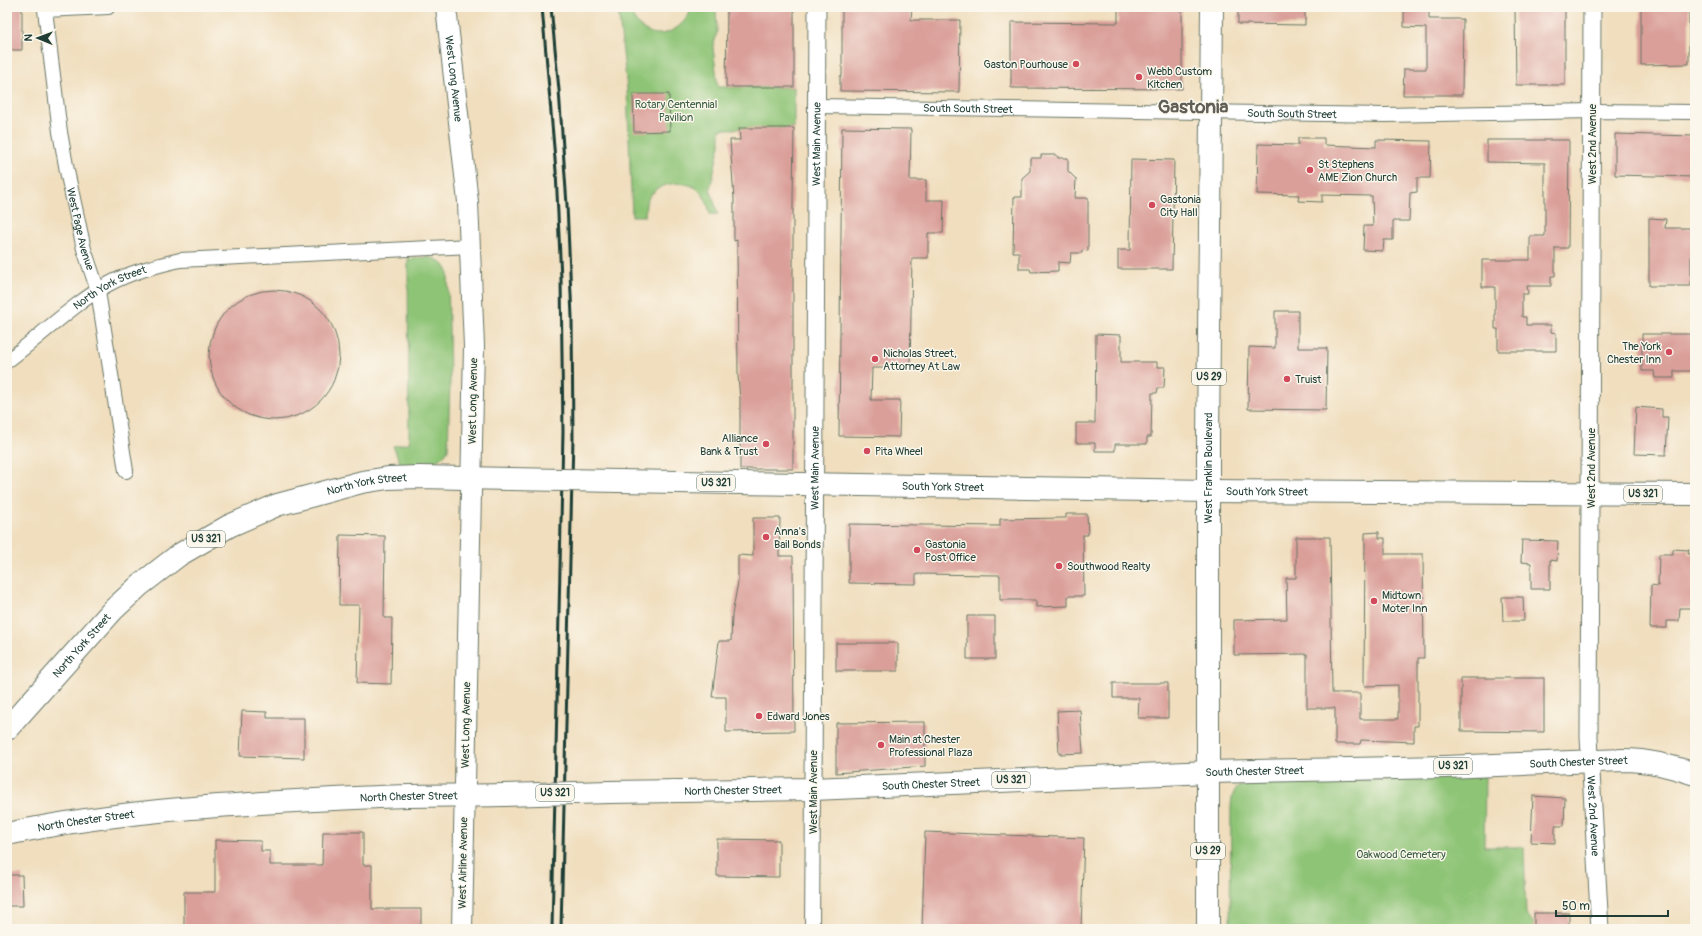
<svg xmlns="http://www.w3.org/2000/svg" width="1702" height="936" viewBox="0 0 1702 936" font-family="Pangolin,sans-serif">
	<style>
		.green { fill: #8ec476; stroke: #568055 }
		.building { fill: #da9f99 }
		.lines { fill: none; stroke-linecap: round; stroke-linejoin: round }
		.minor-casing { stroke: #687564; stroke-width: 16 }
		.tertiary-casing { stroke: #687564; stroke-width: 19 }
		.secondary-casing { stroke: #687564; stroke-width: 22 }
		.primary-casing { stroke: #687564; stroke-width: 24 }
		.minor { stroke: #fff; stroke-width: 14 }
		.tertiary { stroke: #fff; stroke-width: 17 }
		.secondary { stroke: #fff; stroke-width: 20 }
		.primary { stroke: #fff; stroke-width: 22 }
		.rail { stroke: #1f3d34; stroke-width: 3 }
		.primary-bridge-casing { stroke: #687564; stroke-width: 24; stroke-linecap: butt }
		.primary-bridge { stroke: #fff; stroke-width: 22 }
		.poi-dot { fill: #d1495b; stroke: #fbf7ec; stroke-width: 1.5 }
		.labels { text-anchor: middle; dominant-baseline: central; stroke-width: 3; stroke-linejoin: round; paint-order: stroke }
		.shield { fill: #fbf7ec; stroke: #61756b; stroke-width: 1 }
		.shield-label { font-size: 10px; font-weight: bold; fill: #1f3d34 }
		.poi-label { font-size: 11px; fill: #1f3d34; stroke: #fbf7ec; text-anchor: start }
		.street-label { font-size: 11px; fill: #1f3d34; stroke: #fbf7ec }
		.park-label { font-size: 11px; fill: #3b5f44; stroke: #fbf7ec }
		.town-label { font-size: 19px; font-weight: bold; fill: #605f57; stroke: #fbf7ec }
	</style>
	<rect width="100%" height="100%" fill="#fbf7ec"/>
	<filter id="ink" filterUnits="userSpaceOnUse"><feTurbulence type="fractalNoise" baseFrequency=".025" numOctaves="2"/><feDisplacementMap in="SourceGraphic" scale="8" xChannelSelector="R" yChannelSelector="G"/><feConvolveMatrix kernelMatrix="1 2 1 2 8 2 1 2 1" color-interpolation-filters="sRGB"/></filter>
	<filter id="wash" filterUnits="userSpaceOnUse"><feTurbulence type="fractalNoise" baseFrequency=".012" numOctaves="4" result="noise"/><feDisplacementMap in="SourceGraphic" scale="16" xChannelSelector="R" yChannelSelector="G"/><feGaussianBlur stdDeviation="0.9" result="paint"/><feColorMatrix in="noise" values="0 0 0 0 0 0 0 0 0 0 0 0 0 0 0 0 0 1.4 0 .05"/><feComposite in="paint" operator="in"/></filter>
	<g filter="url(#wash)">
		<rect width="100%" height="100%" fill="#f0debe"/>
		<path class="green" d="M 618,7 L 630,7 C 631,11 632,16 634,19 C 652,46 682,33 692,8 L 716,7 L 717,32 L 713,48 L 718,87 L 794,87 L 794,128 L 720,129 L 720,145 L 710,188 L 718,214 L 710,214 C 708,204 705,195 696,188 C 681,179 655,183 647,201 C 645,205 646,211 645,216 L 632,216 L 627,89 Z
			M 427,257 C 438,259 444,262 448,272 L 450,381 L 448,449 C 440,467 417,464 401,465 L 393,446 L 409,443 L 408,259 Z
			M 1485,776 L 1484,847 L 1524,847 L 1526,915 L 1540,929 L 1230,929 L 1231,807 C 1232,790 1236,785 1253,783 Z"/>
		<g id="blocks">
			<path class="building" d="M 7,7 L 22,7 L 22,50 L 7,50 Z
				M 842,7 L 912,7 L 911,20 L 960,20 L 959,92 L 840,91 L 840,76 L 842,76 Z
				M 1118,7 L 1182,7 L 1182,89 L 1011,88 L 1011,22 L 1118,23 Z
				M 1238,7 L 1305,7 L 1305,25 L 1238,24 Z
				M 1404,7 L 1429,7 L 1429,19 L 1463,19 L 1462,95 L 1403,95 L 1404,69 L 1426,69 L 1426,28 L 1404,27 Z
				M 1515,7 L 1565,7 L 1565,85 L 1516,85 Z
				M 1641,7 L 1689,7 L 1689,64 L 1641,65 Z
				M 727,9 L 794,9 L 794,87 L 726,87 Z
				M 633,94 L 669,94 L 670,131 L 634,132 Z
				M 739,128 L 794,128 L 793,199 L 793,469 L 740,469 L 740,398 L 738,376 L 737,240 L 734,241 L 734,199 L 730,140 L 740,140 Z
				M 842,128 L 911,129 L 910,180 L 926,180 L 926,200 L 944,200 L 943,233 L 928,233 L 928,258 L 912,258 L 910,368 L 872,368 L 871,400 L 900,400 L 899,437 L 839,436 Z
				M 1615,134 L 1695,136 L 1695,177 L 1615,175 Z
				M 1298,138 L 1324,138 L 1324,145 L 1376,147 L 1376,140 L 1431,141 L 1430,178 L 1417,178 L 1417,192 L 1410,193 L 1409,221 L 1393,221 L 1393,240 L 1384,240 L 1383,251 L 1363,250 L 1364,226 L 1373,226 L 1372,196 L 1322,195 L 1322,202 L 1298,201 L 1299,195 L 1257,194 L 1258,144 L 1298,145 Z
				M 1487,140 L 1569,140 L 1568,248 L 1555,248 L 1555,276 L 1551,276 L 1551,286 L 1527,286 L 1528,294 L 1522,294 L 1522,317 L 1526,317 L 1526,325 L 1551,325 L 1551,332 L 1556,333 L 1556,351 L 1498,351 L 1498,329 L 1495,329 L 1495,287 L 1482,287 L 1482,260 L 1530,260 L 1530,236 L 1545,236 L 1545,163 L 1487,162 Z
				M 1041,155 L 1057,155 L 1058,158 L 1068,158 L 1068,171 L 1076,179 L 1075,198 L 1088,198 L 1088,251 L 1082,250 L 1082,253 L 1071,253 L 1070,263 L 1058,262 L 1058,271 L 1031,272 L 1030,269 L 1019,269 L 1019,252 L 1013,252 L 1014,197 L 1022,197 L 1022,178 L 1030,171 L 1030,158 L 1041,158 Z
				M 1131,159 L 1174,160 L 1172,269 L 1118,269 L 1118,250 L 1130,250 Z
				M 1649,218 L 1666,219 L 1665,228 L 1692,228 L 1692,232 L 1695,232 L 1695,254 L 1691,254 L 1691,286 L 1649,286 Z
				M209 355a65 65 0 1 1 130 0a65 65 0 1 1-130 0Z
				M 1275,311 L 1298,311 L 1298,348 L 1327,348 L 1326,410 L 1248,409 L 1249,347 L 1275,348 Z
				M 1096,334 L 1121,335 L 1121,362 L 1157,362 L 1157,367 L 1165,367 L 1164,388 L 1158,388 L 1157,393 L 1152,393 L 1151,437 L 1147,437 L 1147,444 L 1115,444 L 1115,451 L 1095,451 L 1095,443 L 1076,443 L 1076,423 L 1095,423 Z
				M 1642,334 L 1695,334 L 1695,371 L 1674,371 L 1674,378 L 1655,378 L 1654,371 L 1642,371 Z
				M 1636,407 L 1662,409 L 1662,417 L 1668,417 L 1666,455 L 1634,454 Z
				M 1066,514 L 1087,514 L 1088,535 L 1083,535 L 1084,596 L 1068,596 L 1068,606 L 1036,607 L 1036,600 L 1000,600 L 1000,575 L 916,574 L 916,584 L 849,583 L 849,524 L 1000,526 L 1000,519 L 1066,518 Z
				M 753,518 L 780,518 L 779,556 L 793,556 L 794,731 L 726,732 L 726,697 L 712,697 L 719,641 L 731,641 L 732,615 L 738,582 L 738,555 L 753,556 Z
				M 1379,532 L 1379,538 L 1385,538 L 1385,554 L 1423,554 L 1424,658 L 1418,658 L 1418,726 L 1414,726 L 1414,742 L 1361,740 L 1360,744 L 1335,744 L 1335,708 L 1307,708 L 1307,654 L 1234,655 L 1234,620 L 1287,619 L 1286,578 L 1296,578 L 1296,537 L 1330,537 L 1332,693 L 1360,693 L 1360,719 L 1398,719 L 1398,685 L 1364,686 L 1365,533 Z
				M 340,535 L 385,536 L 384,618 L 392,618 L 391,684 L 357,683 L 359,605 L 339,605 Z
				M 1522,540 L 1558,541 L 1557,561 L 1550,560 L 1550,589 L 1531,589 L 1531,563 L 1521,562 Z
				M 1673,549 L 1689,550 L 1688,554 L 1695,554 L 1695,608 L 1680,608 L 1679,621 L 1667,621 L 1667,628 L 1650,628 L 1651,585 L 1658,586 L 1659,554 L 1673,554 Z
				M 1502,597 L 1523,597 L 1524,621 L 1503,621 Z
				M 967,616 L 995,616 L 995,659 L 967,659 Z
				M 836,643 L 898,643 L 898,671 L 836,671 Z
				M 1461,678 L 1544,678 L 1544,732 L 1461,731 Z
				M 1113,683 L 1168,683 L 1168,718 L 1138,718 L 1139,698 L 1113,698 Z
				M 1080,710 L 1083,753 L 1059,754 L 1057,711 Z
				M 242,711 L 267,712 L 267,718 L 304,718 L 304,758 L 240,756 Z
				M 925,722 L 925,766 L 836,773 L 836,723 Z
				M 1533,796 L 1565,798 L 1564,826 L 1555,826 L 1555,843 L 1531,842 Z
				M 323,832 L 363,832 L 363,865 L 372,865 L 372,909 L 421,909 L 421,929 L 215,929 L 215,927 L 184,927 L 184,892 L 215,892 L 215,840 L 261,841 L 261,851 L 270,851 L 270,865 L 322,865 Z
				M 925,832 L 1084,838 L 1081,929 L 922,929 Z
				M 717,839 L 779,840 L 779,877 L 717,876 Z
				M 7,875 L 22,875 L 23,906 L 7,906 Z
				M 1534,913 L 1569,913 L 1569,929 L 1534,929 Z"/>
		</g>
	</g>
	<g filter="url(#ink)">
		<use href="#blocks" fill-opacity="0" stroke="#687564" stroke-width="1"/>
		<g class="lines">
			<defs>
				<g id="minor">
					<path id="s1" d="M 108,7 L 45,10 L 60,132 L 67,171 L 84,249 L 98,291 L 126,471"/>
					<path id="s2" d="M 816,106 L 1384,115 L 1592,111 L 1695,112"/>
					<path id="s3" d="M 7,361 C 40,337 73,304 107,285 C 130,272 155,266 180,260 L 471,246"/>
					<path d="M 812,929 L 813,789"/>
				</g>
				<g id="tertiary">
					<path id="s4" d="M 1592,7 L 1589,737 L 1600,929"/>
					<path id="s5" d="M 813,789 L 817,7"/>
				</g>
				<g id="secondary">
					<path id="s6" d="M 446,7 L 468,202 L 474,346 L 462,929"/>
				</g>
				<g id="primary">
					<path id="s7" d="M 618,481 L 1209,491 L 1695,494"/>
					<path id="s8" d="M 7,729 L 113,610 L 140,585 L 179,555 L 229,526 L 277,505 L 362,482 L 388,478 L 420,477 L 510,479"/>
					<path id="s9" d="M 609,792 L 813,789 L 1209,772 L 1445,767 L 1623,760 C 1649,760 1670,766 1695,774"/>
					<path id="s10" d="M 7,834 C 129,808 254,803 378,797 C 419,795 461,796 502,795"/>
					<path id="s11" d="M 1208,929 L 1208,441 L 1212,7"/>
				</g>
			</defs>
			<use href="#minor" class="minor-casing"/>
			<use href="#tertiary" class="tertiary-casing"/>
			<use href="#secondary" class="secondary-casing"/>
			<use href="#primary" class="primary-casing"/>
			<use href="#minor" class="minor"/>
			<use href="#tertiary" class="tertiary"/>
			<use href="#secondary" class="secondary"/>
			<use href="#primary" class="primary"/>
			<path class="rail" d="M 542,7 L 556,171 L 561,279 L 563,432 L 552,929
				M 551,7 L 559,90 L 567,205 L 572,317 L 573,438 L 561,929"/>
			<defs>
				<path id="primary-bridge" d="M 510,479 L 618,481
					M 502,795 L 609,792"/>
			</defs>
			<use href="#primary-bridge" class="primary-bridge-casing"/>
			<use href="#primary-bridge" class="primary-bridge"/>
		</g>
	</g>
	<g class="poi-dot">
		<circle cx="1076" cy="64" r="4"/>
		<circle cx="1139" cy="77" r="4"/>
		<circle cx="1310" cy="170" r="4"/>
		<circle cx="1152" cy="205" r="4"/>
		<circle cx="1669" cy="352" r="4"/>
		<circle cx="875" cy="359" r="4"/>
		<circle cx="1287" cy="379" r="4"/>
		<circle cx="766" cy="444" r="4"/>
		<circle cx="867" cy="451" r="4"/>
		<circle cx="766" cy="537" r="4"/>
		<circle cx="917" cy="550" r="4"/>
		<circle cx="1059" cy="566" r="4"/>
		<circle cx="1374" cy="601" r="4"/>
		<circle cx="759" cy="716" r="4"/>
		<circle cx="881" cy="745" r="4"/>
	</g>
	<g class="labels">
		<g class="shield">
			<rect x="1192" y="369" width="34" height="16" rx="3"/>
			<rect x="697" y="475" width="38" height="16" rx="3"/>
			<rect x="1624" y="486" width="38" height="16" rx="3"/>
			<rect x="187" y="531" width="38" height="16" rx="3"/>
			<rect x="1434" y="758" width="38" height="16" rx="3"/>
			<rect x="992" y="772" width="38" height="16" rx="3"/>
			<rect x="536" y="785" width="38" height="16" rx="3"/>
			<rect x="1191" y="843" width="34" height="16" rx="3"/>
		</g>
		<g class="shield-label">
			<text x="1209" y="377">US 29</text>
			<text x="716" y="483">US 321</text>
			<text x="1643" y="494">US 321</text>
			<text x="206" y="539">US 321</text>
			<text x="1453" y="766">US 321</text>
			<text x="1011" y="780">US 321</text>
			<text x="555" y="793">US 321</text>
			<text x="1208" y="851">US 29</text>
		</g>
		<g class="poi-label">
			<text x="1068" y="64" text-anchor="end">Gaston Pourhouse</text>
			<text x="1147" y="71">Webb Custom<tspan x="1147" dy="13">Kitchen</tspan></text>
			<text x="1318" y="164">St Stephens<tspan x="1318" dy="13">AME Zion Church</tspan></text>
			<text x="1160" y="199">Gastonia<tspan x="1160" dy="13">City Hall</tspan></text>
			<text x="1661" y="346" text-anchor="end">The York<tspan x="1661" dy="13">Chester Inn</tspan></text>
			<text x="883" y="353">Nicholas Street,<tspan x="883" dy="13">Attorney At Law</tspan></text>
			<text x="1295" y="379">Truist</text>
			<text x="758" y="438" text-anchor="end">Alliance<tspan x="758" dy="13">Bank &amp; Trust</tspan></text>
			<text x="875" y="451">Pita Wheel</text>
			<text x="774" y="531">Anna's<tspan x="774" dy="13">Bail Bonds</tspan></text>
			<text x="925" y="544">Gastonia<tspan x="925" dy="13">Post Office</tspan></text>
			<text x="1067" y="566">Southwood Realty</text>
			<text x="1382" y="595">Midtown<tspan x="1382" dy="13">Moter Inn</tspan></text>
			<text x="767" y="716">Edward Jones</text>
			<text x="889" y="739">Main at Chester<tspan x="889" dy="13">Professional Plaza</tspan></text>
		</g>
		<g class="street-label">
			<text stroke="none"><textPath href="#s6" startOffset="72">West Long Avenue</textPath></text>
			<text stroke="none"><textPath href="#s2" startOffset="152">South South Street</textPath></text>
			<text stroke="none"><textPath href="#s2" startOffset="476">South South Street</textPath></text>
			<text stroke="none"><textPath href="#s5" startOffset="645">West Main Avenue</textPath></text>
			<text transform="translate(1592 144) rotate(-90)">West 2nd Avenue</text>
			<text stroke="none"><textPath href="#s1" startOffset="285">West Page Avenue</textPath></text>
			<text stroke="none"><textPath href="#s3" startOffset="127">North York Street</textPath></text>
			<text transform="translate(473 401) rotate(-89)">West Long Avenue</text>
			<text stroke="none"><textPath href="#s5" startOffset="321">West Main Avenue</textPath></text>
			<text stroke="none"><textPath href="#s11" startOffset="461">West Franklin Boulevard</textPath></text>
			<text transform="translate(1591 468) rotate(-90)">West 2nd Avenue</text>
			<text stroke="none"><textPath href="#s8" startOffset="448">North York Street</textPath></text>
			<text stroke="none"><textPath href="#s7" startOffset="325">South York Street</textPath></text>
			<text stroke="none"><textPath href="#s7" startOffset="649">South York Street</textPath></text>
			<text stroke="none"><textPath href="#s8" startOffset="112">North York Street</textPath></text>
			<text transform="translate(466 725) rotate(-89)">West Long Avenue</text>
			<text stroke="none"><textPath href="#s9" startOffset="970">South Chester Street</textPath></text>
			<text stroke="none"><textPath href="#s9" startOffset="646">South Chester Street</textPath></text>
			<text stroke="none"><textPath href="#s9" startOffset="322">South Chester Street</textPath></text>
			<text stroke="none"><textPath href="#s9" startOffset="124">North Chester Street</textPath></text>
			<text transform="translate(813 792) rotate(-90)">West Main Avenue</text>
			<text stroke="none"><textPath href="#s10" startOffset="404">North Chester Street</textPath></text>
			<text stroke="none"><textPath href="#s4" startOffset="809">West 2nd Avenue</textPath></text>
			<text stroke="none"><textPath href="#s10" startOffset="80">North Chester Street</textPath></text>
			<text transform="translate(463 863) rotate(-89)">West Airline Avenue</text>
		</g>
		<g class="park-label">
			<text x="676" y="104">Rotary Centennial<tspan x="676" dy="13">Pavilion</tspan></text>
			<text x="1401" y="854">Oakwood Cemetery</text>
		</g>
		<g class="town-label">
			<text x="1193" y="107">Gastonia</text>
		</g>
	</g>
	<rect width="1702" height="936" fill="none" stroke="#fbf7ec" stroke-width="24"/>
	<g transform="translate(38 38) rotate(271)" stroke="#fbf7ec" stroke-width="3" paint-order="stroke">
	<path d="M0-3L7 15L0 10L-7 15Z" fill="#1f3d34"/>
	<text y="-6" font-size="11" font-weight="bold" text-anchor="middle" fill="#1f3d34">N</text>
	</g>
	<path d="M1556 910v6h112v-6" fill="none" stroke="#1f3d34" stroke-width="2"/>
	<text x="1562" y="910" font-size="12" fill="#1f3d34" stroke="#fbf7ec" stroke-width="3" paint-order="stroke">50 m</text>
</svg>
